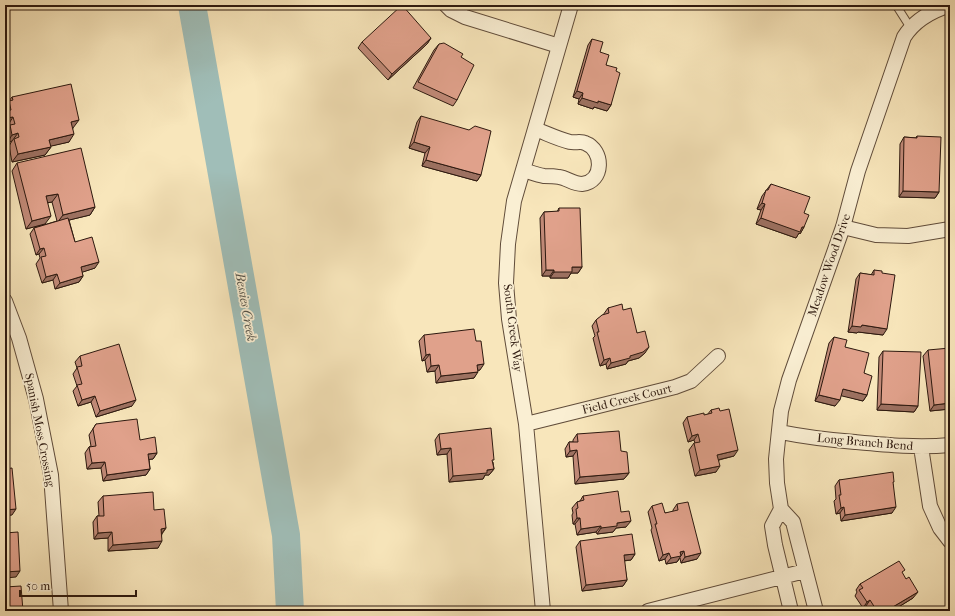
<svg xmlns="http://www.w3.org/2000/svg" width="955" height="616" viewBox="0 0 955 616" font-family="'IM FELL French Canon',serif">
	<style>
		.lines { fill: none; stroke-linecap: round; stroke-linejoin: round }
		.river { stroke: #a0beb8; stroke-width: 28 }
		.lane-casing { stroke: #604c3a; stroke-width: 9 }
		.street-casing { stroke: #604c3a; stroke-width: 16 }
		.lane { stroke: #faefd3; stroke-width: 7 }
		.street { stroke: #faefd3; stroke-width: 14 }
		.wall { fill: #c18a78; stroke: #2d190f }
		.shaded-wall { fill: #9d7161; stroke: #2d190f }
		.building { fill: #e0a18b; stroke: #2d190f }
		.labels { text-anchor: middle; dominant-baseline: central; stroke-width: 3.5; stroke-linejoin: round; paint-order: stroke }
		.street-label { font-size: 12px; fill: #2d190f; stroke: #faefd3 }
		.water-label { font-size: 13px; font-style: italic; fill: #55534a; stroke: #faefd3 }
	</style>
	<rect width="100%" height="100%" fill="#f8e6bb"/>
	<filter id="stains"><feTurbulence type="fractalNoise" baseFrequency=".005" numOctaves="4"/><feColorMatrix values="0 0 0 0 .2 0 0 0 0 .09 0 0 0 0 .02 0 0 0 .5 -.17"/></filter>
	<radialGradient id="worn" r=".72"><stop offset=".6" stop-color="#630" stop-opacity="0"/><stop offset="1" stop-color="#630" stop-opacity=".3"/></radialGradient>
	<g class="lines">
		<path class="river" d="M 192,5 L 286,535 L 290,611"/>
		<defs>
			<path id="lane" d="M 896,5 L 910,27"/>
			<path id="street" d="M 446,5 L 451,10 L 465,17 L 559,46
				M 523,170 C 530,172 537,175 544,176 C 549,176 554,176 559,177 C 567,178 573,184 582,184 C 604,182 604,150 585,143 C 581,141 575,143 570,142 C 558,139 546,133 535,129
				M 843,227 L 876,235 L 908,236 L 950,229
				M 5,301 L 19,338 L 36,399 L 51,475 L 61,611
				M 526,424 L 675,387 L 691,381 L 718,356
				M 780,432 C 805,437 830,440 855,442 C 887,445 918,448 950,445
				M 921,447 L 930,506 L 940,528 L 950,541
				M 781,509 L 772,526 L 775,545 L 791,611
				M 543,611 L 526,424 L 509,319 L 506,283 L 508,244 L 514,201 L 571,5
				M 648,611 L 805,571
				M 816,611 L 793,522 L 781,509 L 777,483 L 776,459 L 781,411 L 789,380 L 843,227 L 858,171 L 904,37 C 914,21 931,11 950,5"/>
		</defs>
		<use href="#lane" class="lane-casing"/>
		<use href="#street" class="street-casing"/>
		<use href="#lane" class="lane"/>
		<use href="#street" class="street"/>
	</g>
	<path class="wall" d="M 431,38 L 427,44 L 388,80 L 358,48 L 362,42 Z
		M 592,39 L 600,52 L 606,65 L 616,71 L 611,105 L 607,111 L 594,107 L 593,109 L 578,104 L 579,99 L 573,97 L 588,45 Z
		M 439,44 L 461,57 L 457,100 L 453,106 L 413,88 L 434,50 Z
		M 12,97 L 73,128 L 69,142 L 50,146 L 51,147 L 45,155 L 12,162 L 9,146 L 12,141 L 7,143 L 5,135 L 5,132 L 8,127 L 8,125 L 5,125 L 5,106 Z
		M 421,116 L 481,175 L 477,181 L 422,166 L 425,153 L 409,148 L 417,122 Z
		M 917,136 L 939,192 L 935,198 L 899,197 L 900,144 L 904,137 L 916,138 Z
		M 17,163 L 95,207 L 90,215 L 69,220 L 75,242 L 95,268 L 82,272 L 83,276 L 79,282 L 55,289 L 53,280 L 42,283 L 36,264 L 40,258 L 39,254 L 36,255 L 30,234 L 34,228 L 57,221 L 52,202 L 47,203 L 45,224 L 26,229 L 12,171 Z
		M 771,184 L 804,213 L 804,227 L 800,234 L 799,233 L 796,238 L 756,224 L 761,210 L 757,209 L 762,196 Z
		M 559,208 L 582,267 L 578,273 L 571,273 L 568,278 L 550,278 L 550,276 L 542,276 L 540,218 L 544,212 L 557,212 Z
		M 874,270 L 882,273 L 883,335 L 858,332 L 857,333 L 848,332 L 856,279 L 860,273 L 871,275 Z
		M 608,308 L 623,310 L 637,333 L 645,353 L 639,358 L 628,361 L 626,364 L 607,369 L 606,364 L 600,366 L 593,338 L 595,336 L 592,326 L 596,320 L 603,315 Z
		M 424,335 L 480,370 L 478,370 L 474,378 L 436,383 L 435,371 L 427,372 L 425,360 L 422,361 L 419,341 Z
		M 834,337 L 845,347 L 864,373 L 867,395 L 863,401 L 841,395 L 835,406 L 815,401 L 829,343 Z
		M 928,350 L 950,409 L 930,411 L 923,356 Z
		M 883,351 L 918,406 L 914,412 L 877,410 L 879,357 Z
		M 80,356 L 132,406 L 96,417 L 91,402 L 78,406 L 73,391 L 77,386 L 73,374 L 77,368 L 75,362 Z
		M 711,410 L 720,411 L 734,456 L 719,460 L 716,472 L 695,476 L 689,450 L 694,443 L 695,443 L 694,440 L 688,442 L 683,423 L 687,417 L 707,415 Z
		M 96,424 L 140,440 L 157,453 L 153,459 L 149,459 L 150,469 L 146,475 L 103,481 L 101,468 L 87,469 L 85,453 L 89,447 L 91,446 L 89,435 Z
		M 439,434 L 493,462 L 494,469 L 489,475 L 485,475 L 483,479 L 449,482 L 447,454 L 437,455 L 435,440 Z
		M 577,434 L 621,451 L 629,473 L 624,479 L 575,484 L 573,456 L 566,457 L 565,449 L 569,442 L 573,442 L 573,440 Z
		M 839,480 L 893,484 L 892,513 L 841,521 L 840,513 L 836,514 L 834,501 L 836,499 L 835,486 Z
		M 103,496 L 154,510 L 166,528 L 162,534 L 158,548 L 108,551 L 108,538 L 94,539 L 93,522 L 97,516 L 99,516 L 98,502 Z
		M 583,496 L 621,512 L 626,527 L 616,528 L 613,532 L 597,534 L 596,532 L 577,535 L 575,524 L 573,524 L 572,515 L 573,513 L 572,508 L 577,502 L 580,501 Z
		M 677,504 L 697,559 L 681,563 L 680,558 L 677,562 L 666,564 L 665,559 L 659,561 L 651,530 L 652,528 L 648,512 L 652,506 L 665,513 L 673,512 L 673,510 Z
		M 580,541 L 635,554 L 631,560 L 624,561 L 627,580 L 623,586 L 582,591 L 576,547 Z
		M 902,574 L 913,598 L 892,611 L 869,611 L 866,606 L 863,608 L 855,596 L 857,592 L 856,590 L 860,584 Z"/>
	<path class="shaded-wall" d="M 431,38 L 427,44 L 388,80 L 392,74 Z
		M 577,91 L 583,93 L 579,99 L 573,97 Z
		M 582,98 L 598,101 L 611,105 L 607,111 L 594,107 L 593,109 L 578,104 Z
		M 13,117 L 8,125 L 5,125 L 5,121 L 7,118 Z
		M 79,120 L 73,128 L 66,130 L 71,122 Z
		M 18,133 L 12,141 L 7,143 L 12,135 Z
		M 74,134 L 69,142 L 43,148 L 49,140 Z
		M 414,142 L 430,147 L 425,153 L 409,148 Z
		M 51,147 L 45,155 L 12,162 L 18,154 Z
		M 426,160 L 481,175 L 477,181 L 422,166 Z
		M 903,191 L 939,192 L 935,198 L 899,197 Z
		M 58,194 L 52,202 L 40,204 L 46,196 Z
		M 762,203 L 765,204 L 761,210 L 757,209 Z
		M 95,207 L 90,215 L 57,223 L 63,215 Z
		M 51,216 L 45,224 L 26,229 L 32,221 Z
		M 761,218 L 802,227 L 804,227 L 800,234 L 799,233 L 796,238 L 756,224 Z
		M 44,248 L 39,254 L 36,255 L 40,249 Z
		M 99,262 L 95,268 L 77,274 L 81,267 Z
		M 572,267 L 582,267 L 578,273 L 571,273 L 568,278 L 550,278 L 554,272 Z
		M 546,270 L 554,270 L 550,276 L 542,276 Z
		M 57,274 L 53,280 L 42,283 L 46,277 Z
		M 83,276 L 79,282 L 55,289 L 60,283 Z
		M 862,325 L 887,329 L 883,335 L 858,332 L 857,333 L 848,332 L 852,326 Z
		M 649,347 L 645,353 L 639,358 L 628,361 L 626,364 L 607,369 L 611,363 Z
		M 430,354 L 425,360 L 422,361 L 426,355 Z
		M 610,358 L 606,364 L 600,366 L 604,360 Z
		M 484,364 L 480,370 L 473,371 L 477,365 Z
		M 439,365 L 435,371 L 427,372 L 431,366 Z
		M 478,372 L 474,378 L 436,383 L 441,376 Z
		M 843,389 L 867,395 L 863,401 L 838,395 Z
		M 819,395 L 840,400 L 835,406 L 815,401 Z
		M 95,396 L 91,402 L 78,406 L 82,400 Z
		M 136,400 L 132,406 L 96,417 L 100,411 Z
		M 950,403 L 950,409 L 930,411 L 934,405 Z
		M 881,404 L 918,406 L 914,412 L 877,410 Z
		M 698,434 L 694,440 L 688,442 L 692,436 Z
		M 451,448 L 447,454 L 437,455 L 441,449 Z
		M 577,450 L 573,456 L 566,457 L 570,451 Z
		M 738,450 L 734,456 L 713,461 L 717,455 Z
		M 157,453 L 153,459 L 144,460 L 148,454 Z
		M 105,462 L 101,468 L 87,469 L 92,463 Z
		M 720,466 L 716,472 L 695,476 L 700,470 Z
		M 150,469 L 146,475 L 103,481 L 107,475 Z
		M 494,469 L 489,475 L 485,475 L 483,479 L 449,482 L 453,476 Z
		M 629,473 L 624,479 L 575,484 L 580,477 Z
		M 844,507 L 840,513 L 836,514 L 841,508 Z
		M 896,507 L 892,513 L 841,521 L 845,515 Z
		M 16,509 L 12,515 L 5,516 L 5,510 Z
		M 577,518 L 580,518 L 575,524 L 573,524 Z
		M 631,521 L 626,527 L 616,528 L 613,532 L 597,534 L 601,528 L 617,523 Z
		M 601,526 L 596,532 L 577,535 L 581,529 Z
		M 166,528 L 161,534 L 161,529 Z
		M 112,532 L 108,538 L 94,539 L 98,533 Z
		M 162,541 L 158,548 L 108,551 L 113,545 Z
		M 684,551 L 677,562 L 666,564 L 671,558 L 680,552 Z
		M 669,553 L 665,559 L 659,561 L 663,555 Z
		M 701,553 L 697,559 L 681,563 L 685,557 Z
		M 635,554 L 631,560 L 619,561 L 624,555 Z
		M 20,571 L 16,577 L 5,578 L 5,572 Z
		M 627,580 L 623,586 L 582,591 L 586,585 Z
		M 918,592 L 913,598 L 892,611 L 886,611 Z
		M 870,600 L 866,606 L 863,608 L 867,602 Z"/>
	<path class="building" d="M 402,5 L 431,38 L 392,74 L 362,42 Z
		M 592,39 L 603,42 L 600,52 L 609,55 L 606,65 L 617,68 L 616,71 L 620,73 L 611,105 L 598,101 L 598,103 L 582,98 L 583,93 L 577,91 Z
		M 444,43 L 463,54 L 461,57 L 474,65 L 457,100 L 418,82 L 439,44 Z
		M 71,84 L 79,120 L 71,122 L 74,134 L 49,140 L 51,147 L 18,154 L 14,139 L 19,137 L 18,133 L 12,135 L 10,125 L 15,124 L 13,117 L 7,118 L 6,111 L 11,110 L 9,101 L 13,100 L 12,97 Z
		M 421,116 L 469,130 L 475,126 L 491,131 L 481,175 L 426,160 L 430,147 L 414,142 Z
		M 917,136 L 941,137 L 939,192 L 903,191 L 904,137 L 917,138 Z
		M 81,148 L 95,207 L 63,215 L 58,194 L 46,196 L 51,216 L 32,221 L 17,163 Z
		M 771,184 L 810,197 L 804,213 L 809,215 L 804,227 L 802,227 L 800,232 L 761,218 L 765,204 L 762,203 L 766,190 L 768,190 Z
		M 559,208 L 580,208 L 582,267 L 572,267 L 572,272 L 554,272 L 554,270 L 546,270 L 544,212 L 559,211 Z
		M 68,218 L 75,242 L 92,237 L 99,262 L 81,267 L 83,276 L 60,283 L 57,274 L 46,277 L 41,257 L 46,256 L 44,248 L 40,249 L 34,228 Z
		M 874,270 L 882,271 L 882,273 L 895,275 L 887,329 L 862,325 L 861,327 L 852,326 L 860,273 L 874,275 Z
		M 622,304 L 623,310 L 631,308 L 637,333 L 645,331 L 649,347 L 643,352 L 630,356 L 630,358 L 611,363 L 610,358 L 604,360 L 597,332 L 599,332 L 596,320 L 602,315 L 609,313 L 608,308 Z
		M 474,329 L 476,341 L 481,341 L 484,364 L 477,365 L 478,372 L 441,376 L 439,365 L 431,366 L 430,354 L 426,355 L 424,335 Z
		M 834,337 L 847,340 L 845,347 L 869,353 L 864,373 L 872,376 L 867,395 L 843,389 L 840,400 L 819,395 Z
		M 119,344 L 136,400 L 100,411 L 95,396 L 82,400 L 77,385 L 82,384 L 77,367 L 82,366 L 80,356 Z
		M 950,348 L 950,403 L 934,405 L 928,350 Z
		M 883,351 L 921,352 L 918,406 L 881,404 Z
		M 719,408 L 720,411 L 729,409 L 738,450 L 717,455 L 720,466 L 700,470 L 694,443 L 700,442 L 698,434 L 692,436 L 687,417 L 704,413 L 704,415 L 712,413 L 711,410 Z
		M 137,419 L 140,440 L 155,437 L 157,453 L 148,454 L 150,469 L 107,475 L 105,462 L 92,463 L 89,447 L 96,446 L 93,429 L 96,424 Z
		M 491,428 L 494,460 L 492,460 L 494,469 L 487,470 L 487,473 L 453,476 L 451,448 L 441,449 L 439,434 Z
		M 619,431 L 621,451 L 627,452 L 629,473 L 580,477 L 577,450 L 570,451 L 569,442 L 578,442 L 577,434 Z
		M 12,468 L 16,509 L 5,510 L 5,469 Z
		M 893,472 L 894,482 L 893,482 L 896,507 L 845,515 L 844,507 L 841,508 L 839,495 L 841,495 L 839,480 Z
		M 618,491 L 621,512 L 629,511 L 631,521 L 617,523 L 617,526 L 601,528 L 601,526 L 581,529 L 580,518 L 577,518 L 576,509 L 578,508 L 577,502 L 584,500 L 583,496 Z
		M 153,492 L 154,510 L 164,509 L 166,528 L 161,529 L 162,541 L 113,545 L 112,532 L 98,533 L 97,516 L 104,516 L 103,496 Z
		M 688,502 L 701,553 L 685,557 L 684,551 L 680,552 L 681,556 L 671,558 L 669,553 L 663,555 L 655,524 L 657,524 L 652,506 L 662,503 L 665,513 L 678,510 L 677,504 Z
		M 18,532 L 20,571 L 5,572 L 5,533 Z
		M 632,534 L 635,554 L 624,555 L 627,580 L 586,585 L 580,541 Z
		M 899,561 L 905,570 L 902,572 L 906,579 L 909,577 L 918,592 L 886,611 L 877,611 L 870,600 L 867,602 L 859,590 L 863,588 L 860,584 Z
		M 21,586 L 23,611 L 5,611 L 5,587 Z"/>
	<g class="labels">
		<g class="street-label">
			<text transform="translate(829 265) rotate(-71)">Meadow Wood Drive</text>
			<text transform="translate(513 328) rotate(83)">South Creek Way</text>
			<text transform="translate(627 399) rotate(-14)">Field Creek Court</text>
			<text transform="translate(40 430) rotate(79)">Spanish Moss Crossing</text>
			<text transform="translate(865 442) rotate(5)">Long Branch Bend</text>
		</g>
		<g class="water-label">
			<text transform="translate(246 307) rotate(80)">Bessies Creek</text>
		</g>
	</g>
	<rect width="955" height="616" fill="none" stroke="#f8e6bb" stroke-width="20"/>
	<rect x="6" y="6" width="943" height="604" fill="none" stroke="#2d190f" stroke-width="2"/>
	<rect x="10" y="10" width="935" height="596" fill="none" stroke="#2d190f"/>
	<path d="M20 590v6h116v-6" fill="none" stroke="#2d190f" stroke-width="2"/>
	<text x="26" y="590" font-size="12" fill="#2d190f" stroke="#faefd3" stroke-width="3" paint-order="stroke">50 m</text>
	<rect width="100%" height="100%" filter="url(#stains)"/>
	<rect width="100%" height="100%" fill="url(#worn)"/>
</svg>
